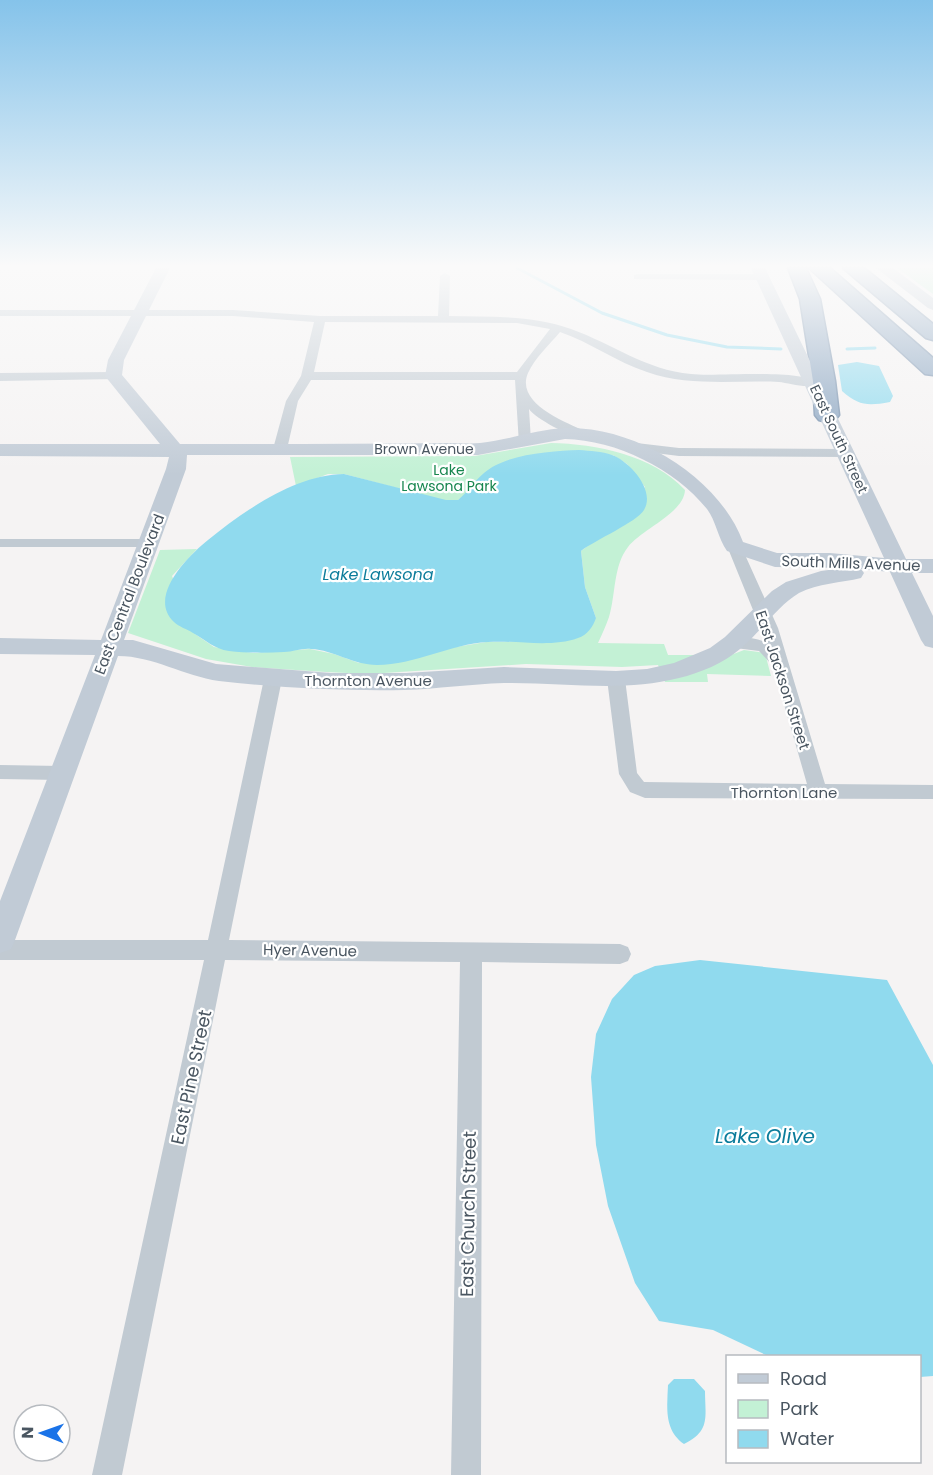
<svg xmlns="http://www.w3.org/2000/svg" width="933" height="1475" viewBox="0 0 933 1475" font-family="Poppins,sans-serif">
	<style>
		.green { fill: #c3f1d5 }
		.water { fill: #90daee }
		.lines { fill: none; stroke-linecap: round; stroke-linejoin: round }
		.stream { stroke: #90daee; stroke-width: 3 }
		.highway-casing { stroke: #7690ad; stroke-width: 3 }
		.street { fill: #c1cad2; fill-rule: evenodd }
		.secondary { fill: #c1cbd6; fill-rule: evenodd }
		.highway { fill: #8ba5c1; fill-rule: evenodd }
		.labels { text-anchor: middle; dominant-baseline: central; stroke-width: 4.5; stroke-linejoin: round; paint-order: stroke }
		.far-street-label { font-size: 14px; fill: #4a5661; stroke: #fff }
		.far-park-label { font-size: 14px; fill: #17864f; stroke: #fff }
		.street-label { font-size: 15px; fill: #4a5661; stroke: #fff }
		.water-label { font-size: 16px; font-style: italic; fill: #0c7c9b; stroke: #fff }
		.near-street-label { font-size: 18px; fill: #4a5661; stroke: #fff }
		.near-water-label { font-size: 20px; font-style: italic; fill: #0c7c9b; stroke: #fff }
	</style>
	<rect width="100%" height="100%" fill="#f5f3f3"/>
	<path class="green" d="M 897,268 L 933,268 L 933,294 Z
		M 551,443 C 596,444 653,455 685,490 C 684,513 642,529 628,547 C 613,566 616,594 609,617 C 606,626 602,634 598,643 L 664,644 L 668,655 L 731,655 L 744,650 L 765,653 L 771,676 L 707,674 L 708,682 L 665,682 L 658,665 L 622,667 L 526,664 L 368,674 L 326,672 L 252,667 L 206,659 L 128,633 L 160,550 L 197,549 L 172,576 L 195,634 L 214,647 L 253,653 L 310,649 L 334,654 L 359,663 L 486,642 L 552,641 L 596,618 L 585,587 L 581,551 L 597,539 L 645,487 L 627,464 L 613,455 L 465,495 L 458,500 L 446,501 L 344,474 L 328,474 L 296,486 L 290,457 L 475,456 Z"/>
	<path class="water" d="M 857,362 L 879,366 L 893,396 L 890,402 C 868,406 859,406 842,391 L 838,365 Z
		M 579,450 C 590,451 602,451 612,455 C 629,461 656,490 644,510 C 637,522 595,540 581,551 L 585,587 L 596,618 C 593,627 587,635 578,638 C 551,648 516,640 488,642 C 450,644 415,665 377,665 C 353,665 334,650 311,649 C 302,648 293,652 284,652 C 266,653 247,653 229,651 C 214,649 206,640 193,633 C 187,629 179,627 174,622 C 147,597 188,556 208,540 C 245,510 295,475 344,474 L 446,500 L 458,500 C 468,492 474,481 484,473 C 505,454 552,451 579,450 Z
		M 700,960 L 887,980 L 933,1065 L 933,1376 L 920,1377 L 920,1356 L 768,1356 L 713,1330 L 659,1321 L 635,1283 L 608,1206 L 596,1145 L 591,1077 L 596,1034 L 612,999 L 634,975 L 655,966 Z
		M 674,1379 L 694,1379 L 705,1391 C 705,1416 711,1431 684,1444 C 664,1430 667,1408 668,1385 Z"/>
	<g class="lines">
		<path class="stream" d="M 517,268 L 602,313 L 667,335 L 727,347 L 781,349
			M 847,349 L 875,348"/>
		<defs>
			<path id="highway" d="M 788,268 L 806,268 L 820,299 L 835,381 L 839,415 L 835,420 L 827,422 L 819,420 L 815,415 L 813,381 L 800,299 Z
				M 809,268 L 830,268 L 933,358 L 933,375 L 925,374 Z
				M 843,268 L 864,268 L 933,324 L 933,340 L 926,338 Z"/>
		</defs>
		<use href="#highway" class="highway-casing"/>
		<path class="street" d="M 445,273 L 450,276 L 449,316 C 490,317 532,315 571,329 C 613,344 646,370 691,374 C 717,377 801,368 818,383 C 810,390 789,383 779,382 C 734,380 690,387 647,372 C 616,362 590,342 560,332 C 549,345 535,358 528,373 C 515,403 565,422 585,431 L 586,434 L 585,437 C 573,439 536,419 529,409 L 531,441 L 524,445 L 519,444 L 515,380 L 311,380 L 298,401 L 287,449 L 280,453 L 273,449 L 286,401 L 301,376 L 314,322 L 233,316 L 0,316 L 0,310 L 233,310 L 320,316 L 438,316 L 440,276 ZM 325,322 L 517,323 L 550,329 L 517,372 L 314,372 Z
			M 638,274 L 762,274 L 767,277 L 762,280 L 634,279 L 634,275 Z
			M 113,372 L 117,373 L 117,379 L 0,381 L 0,373 Z
			M 628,442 L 679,448 L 845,449 L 852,453 L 845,457 L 679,456 L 623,449 L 621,446 Z
			M 0,539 L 149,539 L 156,543 L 149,547 L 0,547 Z
			M 734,541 L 741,546 L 778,628 L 825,784 L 933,785 L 933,799 L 645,798 L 630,792 L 619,774 L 607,679 L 610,675 L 622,675 L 625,679 L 637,773 L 644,782 L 807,784 L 773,666 L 759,651 L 727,647 L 725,643 L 727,639 C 740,635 753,638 766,642 L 727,546 Z
			M 273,673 L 279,675 L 282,679 L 229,940 L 620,944 L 628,947 L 631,954 L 628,961 L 620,964 L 482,962 L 481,1475 L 451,1475 L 460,962 L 225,960 L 122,1475 L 92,1475 L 204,960 L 0,960 L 0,940 L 208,940 L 264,679 L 267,675 Z
			M 0,765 L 61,766 L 68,768 L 70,773 L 68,778 L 61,780 L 0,779 Z"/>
		<path class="secondary" d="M 156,268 L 170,268 L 124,360 L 122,375 L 180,444 C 269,444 359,444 449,443 C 459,443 470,444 480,443 C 509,440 537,429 566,428 C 635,426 719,477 743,542 L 777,553 L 830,553 L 884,558 L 751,268 L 765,268 L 906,559 L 933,559 L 933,573 L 912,573 L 933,616 L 933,648 L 925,646 L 921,640 L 890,572 L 861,569 L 864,573 L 861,578 C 841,583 818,583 799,593 C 776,607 761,632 740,649 C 724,663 700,673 679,678 C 621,693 563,682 504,683 C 470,684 437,689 404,690 C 342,691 280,688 219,681 C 184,676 153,656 118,656 L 15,940 L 11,949 L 0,953 L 0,901 L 95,655 L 0,654 L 0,638 L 101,640 L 166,469 L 169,457 L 0,456 L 0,444 L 160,444 L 105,376 L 108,360 ZM 565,439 C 616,440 675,469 707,509 C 716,521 718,538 727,551 L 775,567 L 843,568 L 821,571 L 786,582 L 772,591 L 725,637 L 710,648 L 674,663 L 647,669 L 616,671 L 504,667 L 406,673 L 331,673 L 216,664 L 133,640 L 124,640 L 186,469 L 187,455 L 478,455 Z
			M 876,268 L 893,268 L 933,298 L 933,310 L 928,308 Z"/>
		<use href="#highway" class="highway"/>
	</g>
	<linearGradient id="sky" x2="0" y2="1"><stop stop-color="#85c3ea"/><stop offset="0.56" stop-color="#fafafa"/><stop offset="1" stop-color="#fafafa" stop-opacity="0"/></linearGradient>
	<rect width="933" height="475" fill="url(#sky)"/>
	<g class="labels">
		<g class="far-street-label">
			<text transform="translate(839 439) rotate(65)">East South Street</text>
			<text x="424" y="449">Brown Avenue</text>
		</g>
		<g class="far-park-label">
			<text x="449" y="470">Lake<tspan x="449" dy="16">Lawsona Park</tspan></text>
		</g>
		<g class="street-label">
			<text transform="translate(851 563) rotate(2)">South Mills Avenue</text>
			<text transform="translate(129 594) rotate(-69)">East Central Boulevard</text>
			<text x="368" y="680">Thornton Avenue</text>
			<text transform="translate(783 680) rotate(72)">East Jackson Street</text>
			<text x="784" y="792">Thornton Lane</text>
			<text transform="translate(310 950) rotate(1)">Hyer Avenue</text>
		</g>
		<g class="water-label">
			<text x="378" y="574">Lake Lawsona</text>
		</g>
		<g class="near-street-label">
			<text transform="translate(191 1077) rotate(-78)">East Pine Street</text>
			<text transform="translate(468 1214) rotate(-89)">East Church Street</text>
		</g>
		<g class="near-water-label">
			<text x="765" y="1136">Lake Olive</text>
		</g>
	</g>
	<rect x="726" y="1355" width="195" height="108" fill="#ffffff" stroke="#b7bbc0" stroke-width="1.5"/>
	<rect x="738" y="1374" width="30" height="9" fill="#c1cbd6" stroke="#b7bbc0" stroke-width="1.5"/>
	<text x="780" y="1385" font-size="18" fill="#4a5661">Road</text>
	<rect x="738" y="1400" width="30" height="18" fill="#c3f1d5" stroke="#b7bbc0" stroke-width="1.5"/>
	<text x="780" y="1415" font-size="18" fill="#4a5661">Park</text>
	<rect x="738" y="1430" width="30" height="18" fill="#90daee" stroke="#b7bbc0" stroke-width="1.5"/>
	<text x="780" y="1445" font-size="18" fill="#4a5661">Water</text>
	<g transform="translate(42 1433) rotate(271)"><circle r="28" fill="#ffffff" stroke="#b7bbc0" stroke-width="1.5"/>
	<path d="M0-4.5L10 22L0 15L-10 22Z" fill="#1a73e8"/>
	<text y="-9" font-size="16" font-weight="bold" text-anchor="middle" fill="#4a5661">N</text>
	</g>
</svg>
